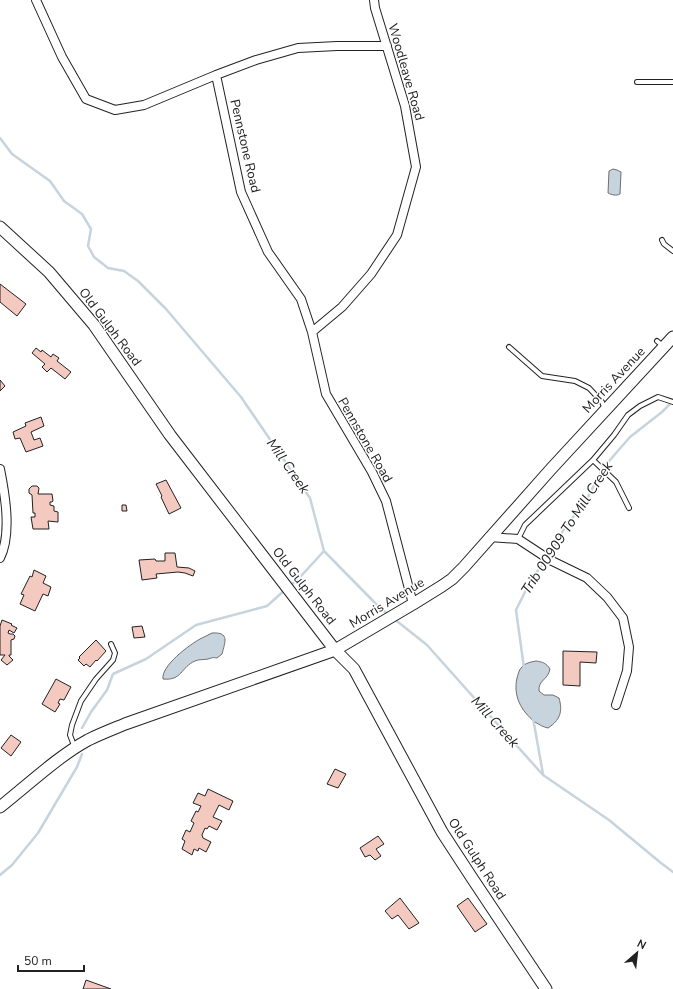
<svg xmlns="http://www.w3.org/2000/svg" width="673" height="989" viewBox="0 0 673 989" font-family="'Nunito Sans',sans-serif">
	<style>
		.water { fill: #c7d3dd; stroke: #6f6f6f }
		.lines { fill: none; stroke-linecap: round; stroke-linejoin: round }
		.stream { stroke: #c7d3dd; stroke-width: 2.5 }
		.building { fill: #f3c9c0; stroke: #222 }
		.lane-casing { stroke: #222; stroke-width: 6 }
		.street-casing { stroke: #222; stroke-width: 10 }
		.secondary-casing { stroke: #222; stroke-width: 13 }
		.lane { stroke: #fff; stroke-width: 4 }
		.street { stroke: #fff; stroke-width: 8 }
		.secondary { stroke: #fff; stroke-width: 11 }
		.labels { text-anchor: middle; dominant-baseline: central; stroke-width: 3; stroke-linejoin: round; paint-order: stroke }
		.street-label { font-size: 13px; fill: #222; stroke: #fff }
		.water-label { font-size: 14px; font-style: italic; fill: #222; stroke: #fff }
	</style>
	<rect width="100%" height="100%" fill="#fff"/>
	<path class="water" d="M 613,169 L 617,170 L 621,172 L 620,194 C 616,196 612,195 608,193 L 609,171 Z
		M 212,633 C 230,632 225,642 222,654 L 217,658 C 213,657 211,658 208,659 C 204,660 199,659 195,661 C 181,667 182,681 163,679 C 161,666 189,645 200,639 C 204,637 208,635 212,633 Z
		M 536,661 C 543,662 546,663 550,669 C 548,680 538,680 539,691 L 544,695 L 553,695 L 559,698 C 563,712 560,720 548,728 C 543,727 540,725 535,722 C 521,711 513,696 517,678 C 518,675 519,669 522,667 C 525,663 531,662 536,661 Z"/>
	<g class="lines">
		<path class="stream" d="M 0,138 L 12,154 L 50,181 L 64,201 L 82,214 L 91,229 L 88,246 L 94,257 L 108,268 L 124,271 L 138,281 L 166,309 L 241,397 L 310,498 L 324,551 L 380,608 L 389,615
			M 290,586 L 302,575 L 324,551
			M 393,618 L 427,645 L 543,775 L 609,820 L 661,863 L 673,872
			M 524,668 L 516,610 L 531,580 L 550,554 L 564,529 L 587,499 L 603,468 L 630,437 L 662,412 L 673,401
			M 533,718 L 543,774
			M 82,728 L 91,712 L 107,690 L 113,674 L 146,659 L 196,625 L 267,606 L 286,589
			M 0,875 L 12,865 L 38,833 L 77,767 L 82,754"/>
	</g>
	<path class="building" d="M 0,284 L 26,304 L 17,316 L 0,302 Z
		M 36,348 L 41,352 L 42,350 L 51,357 L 53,354 L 59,358 L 57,361 L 71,372 L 65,379 L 51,368 L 47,372 L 42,367 L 45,364 L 32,353 Z
		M 0,380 L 5,386 L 0,391 Z
		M 41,417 L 44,426 L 31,432 L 34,440 L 40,438 L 43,446 L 26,452 L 20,438 L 15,439 L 13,432 L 26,426 L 25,423 Z
		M 166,480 L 181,508 L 169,514 L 161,497 L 162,496 L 156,484 Z
		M 32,486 L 37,486 L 39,488 L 38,494 L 52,494 L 53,501 L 52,502 L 50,502 L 50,505 L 54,506 L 54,511 L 58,512 L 58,522 L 48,521 L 49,529 L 33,529 L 31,517 L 35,517 L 35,513 L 33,513 L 32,495 L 29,493 L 29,489 Z
		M 122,505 L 126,505 L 127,511 L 122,511 Z
		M 165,553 L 175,553 L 177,567 L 189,568 L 195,571 L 193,576 L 185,573 L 178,572 L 156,574 L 157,578 L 142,580 L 139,560 L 155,559 L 156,561 L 165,561 Z
		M 34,570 L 46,576 L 43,583 L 51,587 L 48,596 L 43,594 L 35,611 L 20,604 L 24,595 L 21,594 L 30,576 L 32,577 Z
		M 2,620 L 12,624 L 11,625 L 17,628 L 14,633 L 9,630 L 8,633 L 10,634 L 13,634 L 15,636 L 14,639 L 11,640 L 11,655 L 9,655 L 9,656 L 13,660 L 7,665 L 1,660 L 5,655 L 0,655 L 0,626 Z
		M 142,626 L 145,637 L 134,638 L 132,627 Z
		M 96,640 L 106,651 L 97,661 L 96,660 L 90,667 L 86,664 L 84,666 L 78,660 L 80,658 L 79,657 Z
		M 563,651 L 597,652 L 596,663 L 580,662 L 580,686 L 563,685 Z
		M 56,679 L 71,687 L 64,700 L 60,699 L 58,703 L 60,704 L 55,712 L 42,704 Z
		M 11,735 L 21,742 L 11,756 L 1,748 Z
		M 335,769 L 346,774 L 338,788 L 327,784 Z
		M 208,789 L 233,801 L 229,810 L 219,805 L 213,817 L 222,821 L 217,830 L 209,826 L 207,829 L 205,828 L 202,835 L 203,838 L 211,842 L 206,852 L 199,848 L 198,851 L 194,849 L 192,855 L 182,849 L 185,841 L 182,839 L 186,830 L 190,832 L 194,823 L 191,821 L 196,811 L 198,812 L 201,806 L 193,803 L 198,793 L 205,796 Z
		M 378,836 L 384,844 L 376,849 L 381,856 L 375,860 L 370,855 L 365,857 L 360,848 Z
		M 400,898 L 419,923 L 409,929 L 398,915 L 392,919 L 385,911 Z
		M 468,898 L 487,924 L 475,932 L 457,906 Z
		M 86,980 L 111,989 L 83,989 Z"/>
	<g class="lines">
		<defs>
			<path id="lane" d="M 637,82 L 673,82
				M 662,240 L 664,244 L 673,251
				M 657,341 L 664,347
				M 509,347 L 542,376 L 575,381 L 589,388 L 602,402 L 605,409
				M 593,460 L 616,482 L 629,508
				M 518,539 L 525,525 L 593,460 L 614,435 L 628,415 L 640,406 L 658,397 L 673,402
				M 75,748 L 70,735 L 72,725 L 81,701 L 96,679 L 113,660 L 115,653 L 111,644"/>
			<path id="street" d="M 36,0 L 62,57 L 86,99 L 115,110 L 144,105 L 216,75 L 241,192 L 268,252 L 301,299 L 312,332 L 326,394 L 372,472 L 386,501 L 413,604
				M 216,75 L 256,60 L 298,48 L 337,46 L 387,46
				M 312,332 L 342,307 L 371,274 L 397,235 L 416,167 L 405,106 L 375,8 L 374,0
				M 0,469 C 5,494 12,534 0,558
				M 489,537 L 518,539 L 550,560 L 587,578 L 607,597 L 623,618 L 629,647 L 627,671 L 616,705"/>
			<path id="secondary" d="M 0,227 L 49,272 L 94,325 L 170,435 L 335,650 L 354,669 L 442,832 L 472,878 L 546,989
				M 0,807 C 28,785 57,757 88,740 C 100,734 113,729 125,724 L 335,650 L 413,604 L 442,586 L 452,579 L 464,567 L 551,469 L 673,337"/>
		</defs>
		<use href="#lane" class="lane-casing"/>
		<use href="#street" class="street-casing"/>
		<use href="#secondary" class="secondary-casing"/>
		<use href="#lane" class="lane"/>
		<use href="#street" class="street"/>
		<use href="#secondary" class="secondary"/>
	</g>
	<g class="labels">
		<g class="street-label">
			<text transform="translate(406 72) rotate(74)">Woodleave Road</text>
			<text transform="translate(245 146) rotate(77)">Pennstone Road</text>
			<text transform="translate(110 327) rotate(53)">Old Gulph Road</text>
			<text transform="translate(614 380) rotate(-47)">Morris Avenue</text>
			<text transform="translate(365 440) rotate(60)">Pennstone Road</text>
			<text transform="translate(304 586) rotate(52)">Old Gulph Road</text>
			<text transform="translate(387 603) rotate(-31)">Morris Avenue</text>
			<text transform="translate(477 859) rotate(57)">Old Gulph Road</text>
		</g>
		<g class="water-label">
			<text transform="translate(288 466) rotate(55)">Mill Creek</text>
			<text transform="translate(567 528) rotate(-57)">Trib 00909 To Mill Creek</text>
			<text transform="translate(495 722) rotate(48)">Mill Creek</text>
		</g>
	</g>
	<g transform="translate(637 953) rotate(28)" stroke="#ffffff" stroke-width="3" paint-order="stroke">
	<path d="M0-3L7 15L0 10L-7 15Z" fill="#222222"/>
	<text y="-6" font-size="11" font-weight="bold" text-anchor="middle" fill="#222222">N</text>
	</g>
	<path d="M18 965v6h66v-6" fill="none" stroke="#222222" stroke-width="2"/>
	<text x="24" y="965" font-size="12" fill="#222222" stroke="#ffffff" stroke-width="3" paint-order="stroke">50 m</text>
</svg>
